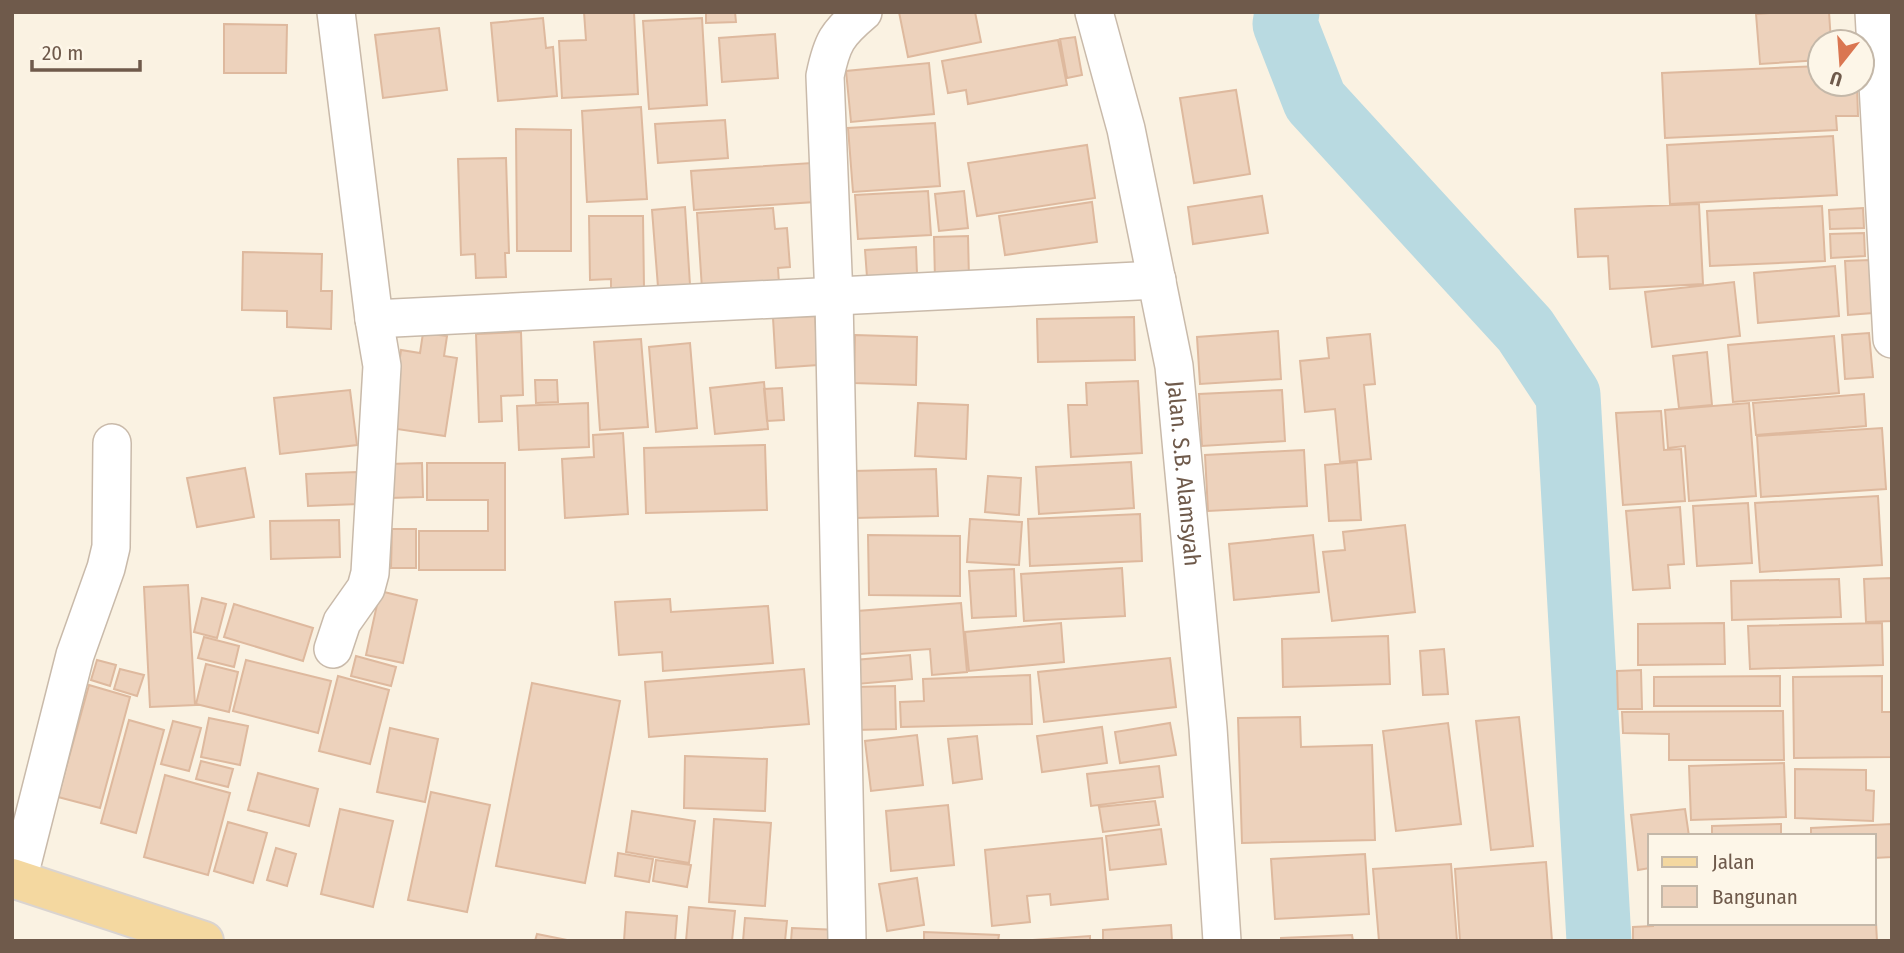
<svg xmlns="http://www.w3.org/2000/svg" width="1904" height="953" viewBox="0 0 1904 953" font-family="'Fira Sans Condensed',sans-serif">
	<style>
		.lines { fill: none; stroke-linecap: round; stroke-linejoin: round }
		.river { stroke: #b9dae1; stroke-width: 65 }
		.building { fill: #edd2bc; stroke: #deb99e; stroke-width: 2 }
		.minor-casing { stroke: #c9baaa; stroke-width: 40 }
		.major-casing { stroke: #dad4d0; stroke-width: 42 }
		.minor { stroke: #fff; stroke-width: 37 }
		.major { stroke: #f4d8a0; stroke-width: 38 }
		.labels { text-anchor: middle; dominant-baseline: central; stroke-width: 7; stroke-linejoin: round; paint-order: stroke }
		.street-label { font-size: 23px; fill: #6f5a4b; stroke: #fdf6e8 }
	</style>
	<rect width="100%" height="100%" fill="#faf2e2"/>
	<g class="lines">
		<path class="river" d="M 1287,12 L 1285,24 L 1315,101 L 1525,330 L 1568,395 L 1599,941"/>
	</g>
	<path class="building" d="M 584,12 L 634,12 L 638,94 L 562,98 L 559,41 L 586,40 Z
		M 706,12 L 735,12 L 736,22 L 706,23 Z
		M 899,12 L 975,12 L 981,42 L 908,57 Z
		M 1785,12 L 1829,12 L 1831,42 L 1820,42 L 1820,60 L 1760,64 L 1756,14 Z
		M 543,18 L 546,48 L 553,47 L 557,96 L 498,101 L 491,23 Z
		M 702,18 L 707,105 L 649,109 L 643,21 Z
		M 224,24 L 287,25 L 286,73 L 224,73 Z
		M 439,28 L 447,90 L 383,98 L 375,35 Z
		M 775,34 L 778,78 L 722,82 L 719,38 Z
		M 1075,37 L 1082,75 L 1067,78 L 1060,39 Z
		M 1058,40 L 1067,85 L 968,104 L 966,90 L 948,93 L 942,61 Z
		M 929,63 L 934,114 L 851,122 L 846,71 Z
		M 1820,66 L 1820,84 L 1834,84 L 1834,87 L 1857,85 L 1858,116 L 1836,116 L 1837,130 L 1665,138 L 1662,73 Z
		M 1236,90 L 1250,174 L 1194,183 L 1180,98 Z
		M 641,107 L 647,199 L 587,202 L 582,111 Z
		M 725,120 L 728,158 L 658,163 L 655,124 Z
		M 935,123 L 940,186 L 853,192 L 848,128 Z
		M 516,129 L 571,130 L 571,251 L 517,251 Z
		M 1833,136 L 1837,195 L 1670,204 L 1667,145 Z
		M 1087,145 L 1095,198 L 977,216 L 968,163 Z
		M 506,158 L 509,253 L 505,253 L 506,277 L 476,278 L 475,254 L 461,255 L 458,159 Z
		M 812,163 L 815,202 L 694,210 L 691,171 Z
		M 928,191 L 931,235 L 858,239 L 855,195 Z
		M 964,191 L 968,228 L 939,231 L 935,194 Z
		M 1262,196 L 1268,233 L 1193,244 L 1188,207 Z
		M 1092,202 L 1097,242 L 1005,255 L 999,216 Z
		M 1699,204 L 1703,284 L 1610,289 L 1608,256 L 1578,257 L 1575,209 Z
		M 1822,206 L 1825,261 L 1710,266 L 1707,211 Z
		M 685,207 L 690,285 L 658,287 L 652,210 Z
		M 773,208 L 775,229 L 787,228 L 790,267 L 778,268 L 779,283 L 702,289 L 697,213 Z
		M 1863,208 L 1864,228 L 1830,229 L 1829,210 Z
		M 589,216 L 643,216 L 644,288 L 611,288 L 611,279 L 590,280 Z
		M 1864,233 L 1865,256 L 1831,258 L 1830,234 Z
		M 968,236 L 969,279 L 935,280 L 934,237 Z
		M 916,247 L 917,274 L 867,277 L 865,250 Z
		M 243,252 L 322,254 L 321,291 L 332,291 L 331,329 L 287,327 L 287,311 L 242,310 Z
		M 1870,260 L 1873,313 L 1848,315 L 1845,261 Z
		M 1835,266 L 1839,316 L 1758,323 L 1754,273 Z
		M 1734,282 L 1740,336 L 1652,347 L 1645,292 Z
		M 815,316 L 818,365 L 776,368 L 773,318 Z
		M 1134,317 L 1135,360 L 1038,362 L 1037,319 Z
		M 1278,331 L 1281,379 L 1200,384 L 1197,337 Z
		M 521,332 L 523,395 L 501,396 L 502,421 L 479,422 L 476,334 Z
		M 423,333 L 447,336 L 444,356 L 457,358 L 445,436 L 390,428 L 401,350 L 420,353 Z
		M 1869,333 L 1873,377 L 1845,379 L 1842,335 Z
		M 1370,334 L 1375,384 L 1364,385 L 1371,459 L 1340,462 L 1335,409 L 1305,412 L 1300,361 L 1329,358 L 1327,338 Z
		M 855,335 L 917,337 L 916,385 L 854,383 Z
		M 1834,336 L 1839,393 L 1733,402 L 1728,345 Z
		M 641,339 L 648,427 L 600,430 L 594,342 Z
		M 690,343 L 697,428 L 656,432 L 649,347 Z
		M 1707,352 L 1712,405 L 1679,408 L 1673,356 Z
		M 535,380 L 557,380 L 558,402 L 536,403 Z
		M 1138,381 L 1142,453 L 1071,457 L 1068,405 L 1087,405 L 1086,383 Z
		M 764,382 L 768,429 L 715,434 L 710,388 Z
		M 782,388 L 784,420 L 767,421 L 764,389 Z
		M 350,390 L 357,445 L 280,454 L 274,398 Z
		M 1282,390 L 1285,441 L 1202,446 L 1199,394 Z
		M 1864,394 L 1866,426 L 1756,435 L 1753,403 Z
		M 588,403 L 589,447 L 519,450 L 517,406 Z
		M 918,403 L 968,405 L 966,459 L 915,456 Z
		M 1749,403 L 1756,496 L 1689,501 L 1685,446 L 1668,448 L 1665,410 Z
		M 1661,411 L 1664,450 L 1681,449 L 1685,501 L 1623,505 L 1616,413 Z
		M 1882,428 L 1886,489 L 1761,497 L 1757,436 Z
		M 623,433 L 628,514 L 565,518 L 562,459 L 594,457 L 593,435 Z
		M 765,445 L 767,510 L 646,513 L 644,448 Z
		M 1304,450 L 1307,506 L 1208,511 L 1205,455 Z
		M 1131,462 L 1134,508 L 1039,514 L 1036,467 Z
		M 1357,462 L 1361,520 L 1329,521 L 1325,465 Z
		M 422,463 L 423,497 L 389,498 L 388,464 Z
		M 427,463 L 505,463 L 505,570 L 419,570 L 419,531 L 488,531 L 488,500 L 427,500 Z
		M 245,468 L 254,517 L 197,527 L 187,478 Z
		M 936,469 L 938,516 L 854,518 L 853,471 Z
		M 357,472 L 359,504 L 308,506 L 306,474 Z
		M 988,476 L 1021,478 L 1019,515 L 985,512 Z
		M 1878,496 L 1882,565 L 1760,572 L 1755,503 Z
		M 1748,503 L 1752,563 L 1697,566 L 1693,506 Z
		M 1680,507 L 1684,564 L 1668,565 L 1670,588 L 1633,590 L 1626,511 Z
		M 1140,514 L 1142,561 L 1030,566 L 1028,519 Z
		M 970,519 L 1022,522 L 1019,565 L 967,562 Z
		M 339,520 L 340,557 L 271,559 L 270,521 Z
		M 1405,525 L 1415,612 L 1332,621 L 1323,552 L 1345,550 L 1343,532 Z
		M 392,529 L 416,529 L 416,568 L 391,568 Z
		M 868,535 L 960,536 L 960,596 L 869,595 Z
		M 1313,535 L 1319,592 L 1234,600 L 1229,544 Z
		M 1122,568 L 1125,616 L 1024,621 L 1021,574 Z
		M 1014,569 L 1016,616 L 972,618 L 969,571 Z
		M 1892,578 L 1892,621 L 1866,622 L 1864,579 Z
		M 1839,579 L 1841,617 L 1732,620 L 1731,581 Z
		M 188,585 L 195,705 L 150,707 L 144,587 Z
		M 380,591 L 417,600 L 403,663 L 366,655 Z
		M 202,598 L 226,604 L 217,638 L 194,632 Z
		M 670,599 L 671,612 L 768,606 L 773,663 L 663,671 L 662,652 L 619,655 L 615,602 Z
		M 961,603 L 967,672 L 932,675 L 930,649 L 860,654 L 857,611 Z
		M 234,604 L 313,628 L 303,661 L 224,637 Z
		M 1061,623 L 1064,662 L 969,671 L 965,632 Z
		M 1724,623 L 1725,664 L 1638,665 L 1638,624 Z
		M 1882,623 L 1883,665 L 1750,669 L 1748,626 Z
		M 1388,636 L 1390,684 L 1283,687 L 1282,639 Z
		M 204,637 L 239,646 L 234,667 L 198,658 Z
		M 1444,649 L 1448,694 L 1423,695 L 1420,651 Z
		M 910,655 L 912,679 L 857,684 L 855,660 Z
		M 356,656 L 396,667 L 391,686 L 351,676 Z
		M 1170,658 L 1176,707 L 1044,722 L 1038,672 Z
		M 97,660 L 116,665 L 110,686 L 91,680 Z
		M 246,660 L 331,681 L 318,733 L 233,711 Z
		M 206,664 L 238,672 L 229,712 L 196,704 Z
		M 120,669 L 144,675 L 137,696 L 114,689 Z
		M 804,669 L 809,724 L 649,737 L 645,682 Z
		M 1641,670 L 1642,709 L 1618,709 L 1617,671 Z
		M 1030,675 L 1032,724 L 901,727 L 900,702 L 924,701 L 923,679 Z
		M 338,676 L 389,690 L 370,764 L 319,751 Z
		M 1780,676 L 1780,706 L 1654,706 L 1654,677 Z
		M 1882,676 L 1882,712 L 1892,712 L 1892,757 L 1794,758 L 1793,677 Z
		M 532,683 L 620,701 L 585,883 L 496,866 Z
		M 89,685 L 130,697 L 100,808 L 58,797 Z
		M 895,686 L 896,729 L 855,730 L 854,687 Z
		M 1783,711 L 1784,760 L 1669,760 L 1669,734 L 1623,733 L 1622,712 Z
		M 1300,717 L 1301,747 L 1372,745 L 1375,840 L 1242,843 L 1238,718 Z
		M 1519,717 L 1533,846 L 1491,850 L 1476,721 Z
		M 209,718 L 248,726 L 240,765 L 201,757 Z
		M 129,720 L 164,730 L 136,833 L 101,823 Z
		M 173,721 L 201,728 L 189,771 L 161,764 Z
		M 1170,723 L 1176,755 L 1120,763 L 1115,732 Z
		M 1448,723 L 1461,824 L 1396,831 L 1383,731 Z
		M 1102,727 L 1107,763 L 1042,772 L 1037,736 Z
		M 390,728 L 438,739 L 425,802 L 377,792 Z
		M 917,735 L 923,785 L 871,791 L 865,741 Z
		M 977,736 L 982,779 L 953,783 L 948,739 Z
		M 685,756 L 767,759 L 765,811 L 684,808 Z
		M 201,761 L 233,769 L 228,787 L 196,779 Z
		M 1784,763 L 1786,817 L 1691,820 L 1689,766 Z
		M 1159,766 L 1163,797 L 1091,806 L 1087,774 Z
		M 1795,769 L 1866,770 L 1866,790 L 1874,791 L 1873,821 L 1795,818 Z
		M 258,773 L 318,789 L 309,826 L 248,810 Z
		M 165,775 L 230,793 L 208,875 L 144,857 Z
		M 431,792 L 490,805 L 467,912 L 408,900 Z
		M 1155,801 L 1159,825 L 1103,832 L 1099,807 Z
		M 948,805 L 954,865 L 891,871 L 886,811 Z
		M 340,809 L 393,821 L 373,907 L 321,894 Z
		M 1685,809 L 1689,836 L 1650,836 L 1650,868 L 1638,870 L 1631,815 Z
		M 632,811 L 695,821 L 689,863 L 626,852 Z
		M 714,819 L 771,823 L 765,906 L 709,902 Z
		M 228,822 L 267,833 L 253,883 L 214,871 Z
		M 1781,824 L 1781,836 L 1712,836 L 1712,826 Z
		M 1892,824 L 1892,857 L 1874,858 L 1874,836 L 1811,836 L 1811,828 Z
		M 1161,829 L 1166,864 L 1110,870 L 1106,836 Z
		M 1102,838 L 1108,899 L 1051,905 L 1050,894 L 1027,896 L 1030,922 L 992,926 L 985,850 Z
		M 276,848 L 296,854 L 287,886 L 267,880 Z
		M 618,853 L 653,859 L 649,882 L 615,876 Z
		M 1365,854 L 1369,914 L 1275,919 L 1271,859 Z
		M 656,860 L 691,865 L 687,887 L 653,881 Z
		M 1546,862 L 1552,941 L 1460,941 L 1455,869 Z
		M 1451,864 L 1457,941 L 1379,941 L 1373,869 Z
		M 917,878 L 924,925 L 887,931 L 879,884 Z
		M 1874,886 L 1877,941 L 1633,941 L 1633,927 L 1653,926 L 1653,923 L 1874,923 Z
		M 689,907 L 735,911 L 732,941 L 686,941 Z
		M 626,912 L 677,916 L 675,941 L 624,941 Z
		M 745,918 L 787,921 L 785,941 L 743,941 Z
		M 1171,925 L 1172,941 L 1103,941 L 1103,930 Z
		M 792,928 L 839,930 L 839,941 L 791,941 Z
		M 924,932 L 999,935 L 998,941 L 924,941 Z
		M 537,934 L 572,941 L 535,941 Z
		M 1352,935 L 1353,941 L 1281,941 L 1281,938 Z
		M 1090,936 L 1090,941 L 1018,941 Z"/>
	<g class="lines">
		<defs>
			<g id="minor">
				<path d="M 336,12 L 374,319 L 1157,280"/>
				<path id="s1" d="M 1094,12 L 1126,129 L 1174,366 L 1208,728 L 1222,941"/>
				<path d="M 1874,12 L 1892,339"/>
				<path d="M 333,649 L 342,622 L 366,588 L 370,573 L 382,366 L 374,319"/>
				<path d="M 18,880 L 75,655 L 106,568 L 111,547 L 112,443"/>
				<path d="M 847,941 L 834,298 L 825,76 C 832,42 837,34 863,12"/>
			</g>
			<path id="major" d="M 12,878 L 204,941"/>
		</defs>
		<use href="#minor" class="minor-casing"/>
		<use href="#major" class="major-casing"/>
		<use href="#minor" class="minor"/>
		<use href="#major" class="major"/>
	</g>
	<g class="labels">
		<g class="street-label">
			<text stroke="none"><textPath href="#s1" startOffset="471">Jalan. S.B. Alamsyah</textPath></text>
		</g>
	</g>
	<rect width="1904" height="953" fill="none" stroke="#6f5a4b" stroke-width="28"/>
	<rect x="1648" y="834" width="228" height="91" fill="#fdf6e8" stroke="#c4b8a9" stroke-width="2"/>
	<rect x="1662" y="857" width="35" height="10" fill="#f4d8a0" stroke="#c4b8a9" stroke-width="2"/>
	<text x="1712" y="869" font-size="21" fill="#6f5a4b">Jalan</text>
	<rect x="1662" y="886" width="35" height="21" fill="#edd2bc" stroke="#c4b8a9" stroke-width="2"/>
	<text x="1712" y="904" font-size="21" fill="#6f5a4b">Bangunan</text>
	<g transform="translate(1841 63) rotate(197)"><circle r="33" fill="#fdf6e8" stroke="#c4b8a9" stroke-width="2"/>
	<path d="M0-5L12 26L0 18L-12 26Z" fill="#da7651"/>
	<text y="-10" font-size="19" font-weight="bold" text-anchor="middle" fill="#6f5a4b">U</text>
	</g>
	<path d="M32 60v10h108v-10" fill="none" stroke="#6f5a4b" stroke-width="3.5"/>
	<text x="42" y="60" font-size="21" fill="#6f5a4b" stroke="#fdf6e8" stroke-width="5" paint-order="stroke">20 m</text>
</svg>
